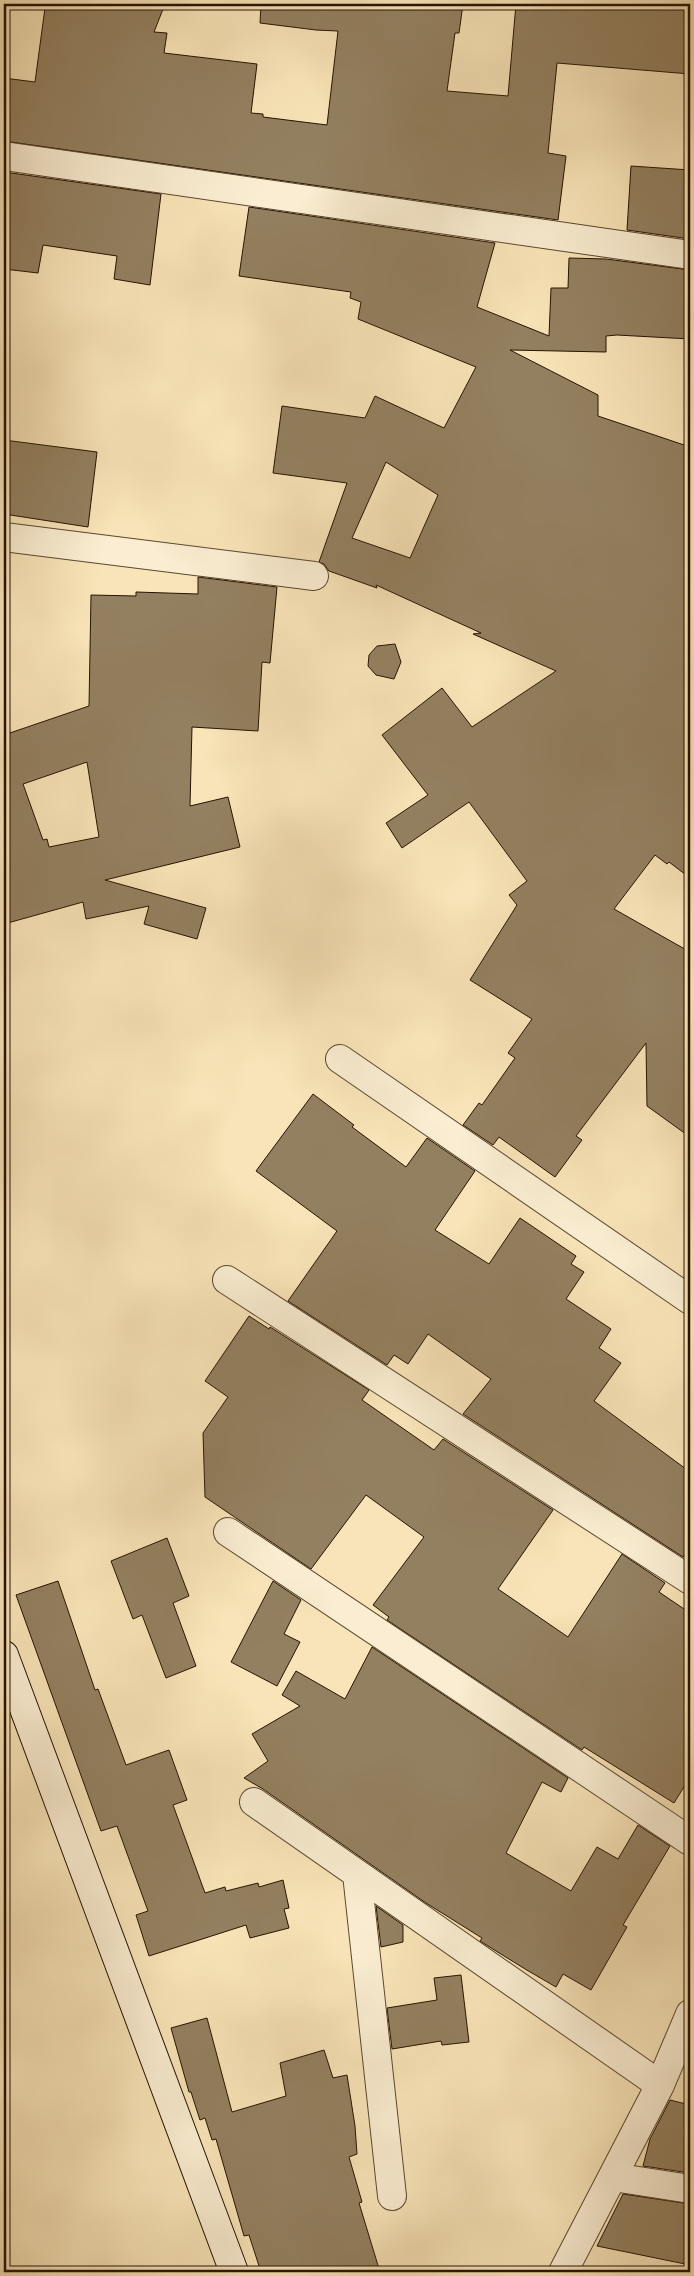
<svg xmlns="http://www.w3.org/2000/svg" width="694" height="2276" viewBox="0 0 694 2276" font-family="'Gentium Book Plus',serif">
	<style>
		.building { fill: #938060; stroke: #261300; fill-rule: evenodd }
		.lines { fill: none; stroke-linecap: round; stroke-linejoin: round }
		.street-casing { stroke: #5a472e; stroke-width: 30 }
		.secondary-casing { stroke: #261300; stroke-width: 30 }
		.street { stroke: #faedd1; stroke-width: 28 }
		.secondary { stroke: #faedd1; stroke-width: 28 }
	</style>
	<rect width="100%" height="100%" fill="#f8e4b8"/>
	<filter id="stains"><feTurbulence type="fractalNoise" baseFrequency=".004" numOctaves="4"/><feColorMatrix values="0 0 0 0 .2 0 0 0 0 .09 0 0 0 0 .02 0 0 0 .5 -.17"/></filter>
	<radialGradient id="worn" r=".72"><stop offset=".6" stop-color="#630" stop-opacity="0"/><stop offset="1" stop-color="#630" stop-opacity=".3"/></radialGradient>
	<path class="building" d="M 54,4 L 165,4 L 154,32 L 167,33 L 164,53 L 257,64 L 251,113 L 263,114 L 263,117 L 327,125 L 338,31 L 316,30 L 260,23 L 261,4 L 463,4 L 459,33 L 455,33 L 447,91 L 508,96 L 516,4 L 690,4 L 690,74 L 557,63 L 548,153 L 566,156 L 558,220 L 4,141 L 4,78 L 35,82 L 45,8 L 54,10 Z
		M 631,166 L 690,170 L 690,239 L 627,230 Z
		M 4,172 L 161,194 L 150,285 L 114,279 L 117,256 L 43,245 L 38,273 L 4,269 Z
		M 249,207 L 495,243 L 477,307 L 549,336 L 551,288 L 568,288 L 569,258 L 606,259 L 690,270 L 690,339 L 617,335 L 606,336 L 606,352 L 510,350 L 598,395 L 598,416 L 690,447 L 690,878 L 669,862 L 667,864 L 655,855 L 614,909 L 690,952 L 690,1137 L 647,1106 L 646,1043 L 576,1136 L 582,1140 L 555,1177 L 499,1137 L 493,1145 L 463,1125 L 479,1103 L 482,1105 L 515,1058 L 508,1053 L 532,1019 L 470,980 L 517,905 L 509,895 L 527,881 L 469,802 L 402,848 L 386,823 L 428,795 L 382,735 L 442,688 L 472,727 L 556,671 L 473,634 L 481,633 L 376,585 L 377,588 L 329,571 L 324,564 L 319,562 L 347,483 L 273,473 L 282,406 L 365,418 L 375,396 L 444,428 L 476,367 L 358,319 L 361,302 L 350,298 L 351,292 L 239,276 ZM 386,462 L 438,495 L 410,558 L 352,538 Z
		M 4,440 L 97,452 L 88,527 L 4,514 Z
		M 198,577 L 277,587 L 270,663 L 262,662 L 258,731 L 192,727 L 190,806 L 228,797 L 240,847 L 105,880 L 206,908 L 197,939 L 144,924 L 149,906 L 86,919 L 83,902 L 4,924 L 4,735 L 89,706 L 91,595 L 136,596 L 136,592 L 198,594 ZM 87,762 L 99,837 L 49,847 L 47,839 L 43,840 L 23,784 Z
		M 395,644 L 401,662 L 394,679 L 376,675 L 368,666 L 369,655 L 377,646 Z
		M 313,1094 L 354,1125 L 352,1127 L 406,1167 L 427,1138 L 475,1171 L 435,1230 L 489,1264 L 520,1218 L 576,1256 L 571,1264 L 584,1272 L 566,1299 L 611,1329 L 599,1348 L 621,1363 L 594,1401 L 690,1472 L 690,1547 L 683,1557 L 463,1414 L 491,1379 L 428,1334 L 408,1364 L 394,1355 L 387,1365 L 288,1301 L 337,1231 L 256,1171 Z
		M 249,1316 L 269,1329 L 270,1327 L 369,1390 L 362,1400 L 434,1450 L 443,1439 L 553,1510 L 498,1589 L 568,1637 L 622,1554 L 665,1583 L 659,1592 L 690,1613 L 690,1777 L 674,1803 L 584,1747 L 582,1750 L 387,1620 L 389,1617 L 373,1605 L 424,1537 L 366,1495 L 311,1569 L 205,1497 L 203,1433 L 228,1397 L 205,1381 Z
		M 167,1538 L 189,1596 L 173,1603 L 196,1666 L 166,1678 L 142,1615 L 133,1619 L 111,1561 Z
		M 58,1581 L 95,1690 L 98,1689 L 126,1765 L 169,1750 L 187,1800 L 173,1805 L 205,1893 L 225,1887 L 226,1891 L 258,1883 L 259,1887 L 283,1880 L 289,1908 L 284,1909 L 289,1928 L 250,1938 L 246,1925 L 149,1956 L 136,1915 L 148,1911 L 117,1826 L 101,1831 L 16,1595 Z
		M 273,1581 L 301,1600 L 284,1634 L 300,1642 L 277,1686 L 231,1662 Z
		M 372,1647 L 568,1778 L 561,1792 L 542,1782 L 506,1853 L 571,1891 L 597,1847 L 618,1859 L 638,1825 L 670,1846 L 623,1925 L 627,1927 L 591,1990 L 563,1974 L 556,1987 L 525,1969 L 488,1946 L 480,1941 L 482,1938 L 426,1903 L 263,1789 L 244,1778 L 268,1761 L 252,1734 L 300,1706 L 282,1695 L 296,1671 L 345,1699 Z
		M 376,1906 L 403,1925 L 403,1942 L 381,1947 Z
		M 461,1975 L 469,2042 L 442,2045 L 441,2041 L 392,2049 L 387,2008 L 437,2000 L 434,1978 Z
		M 207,2018 L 232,2112 L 286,2096 L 280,2063 L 324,2050 L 333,2078 L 347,2075 L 355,2126 L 357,2154 L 349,2157 L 362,2202 L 359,2203 L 380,2272 L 261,2272 L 249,2235 L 244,2236 L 216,2139 L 212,2140 L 205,2118 L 200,2120 L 191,2092 L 189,2092 L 171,2028 Z
		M 670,2100 L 690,2105 L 690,2173 L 643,2166 L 650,2139 Z
		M 623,2194 L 690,2204 L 690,2265 L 597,2246 Z"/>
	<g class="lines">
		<defs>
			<path id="street" d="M 4,156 L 690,255
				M 4,537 L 314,576
				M 340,1059 L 690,1300
				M 227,1280 L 690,1580
				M 228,1532 L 690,1841
				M 254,1802 L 660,2085
				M 357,1874 L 392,2196
				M 613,2177 L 690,2189
				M 563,2272 L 660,2085 L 690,2014"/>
			<path id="secondary" d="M 4,1655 L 234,2272"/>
		</defs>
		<use href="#street" class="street-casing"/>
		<use href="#secondary" class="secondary-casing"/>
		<use href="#street" class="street"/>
		<use href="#secondary" class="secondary"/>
	</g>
	<rect width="694" height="2276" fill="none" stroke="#f8e4b8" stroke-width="20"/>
	<rect x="5" y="5" width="684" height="2266" fill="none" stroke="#261300" stroke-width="2.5"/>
	<rect x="10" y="10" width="674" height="2256" fill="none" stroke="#261300"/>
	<rect width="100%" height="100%" filter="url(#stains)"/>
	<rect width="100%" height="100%" fill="url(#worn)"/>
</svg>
